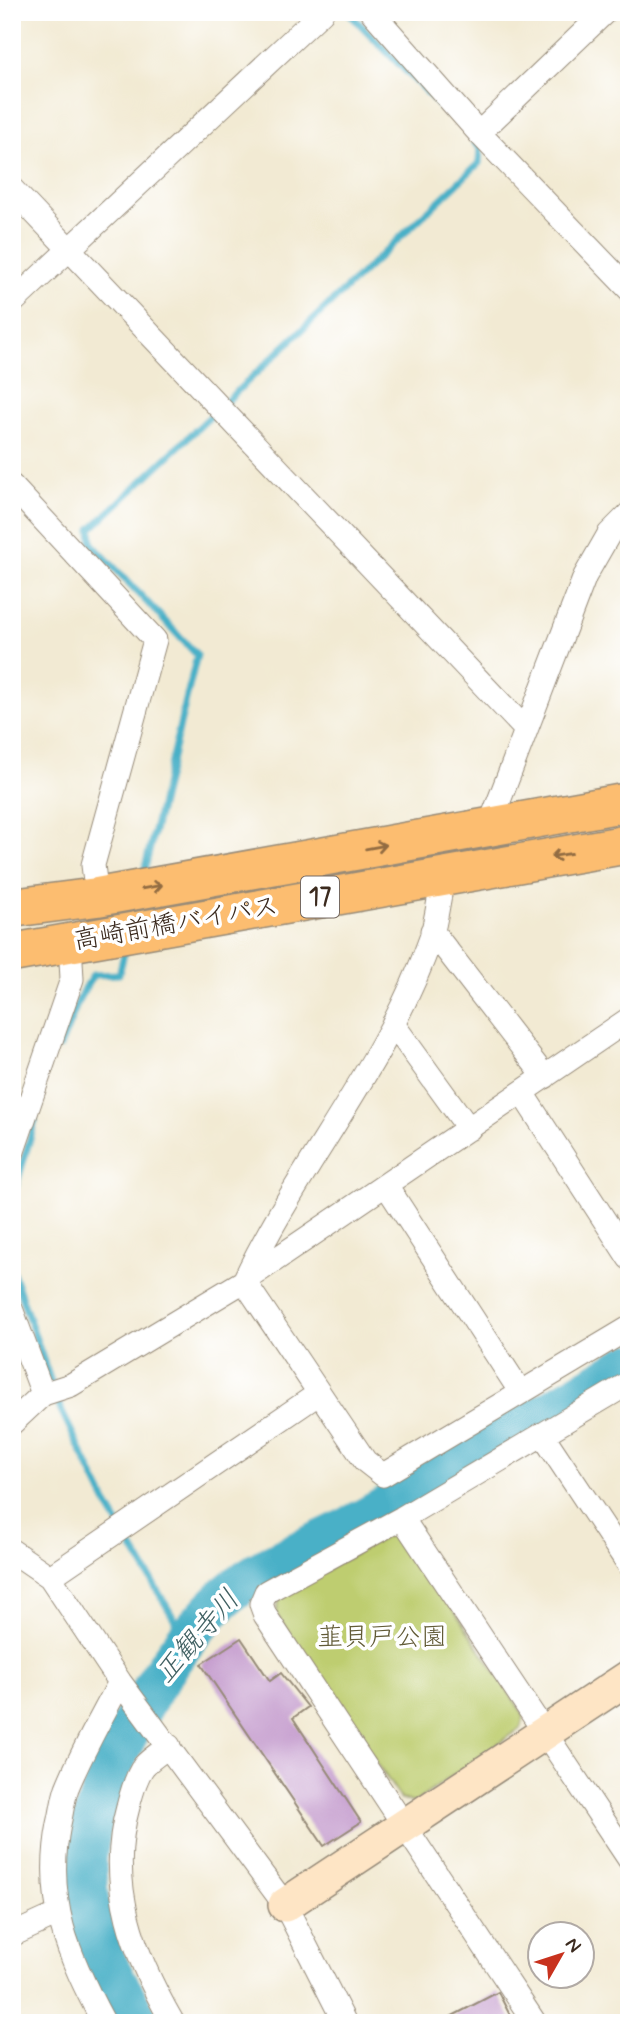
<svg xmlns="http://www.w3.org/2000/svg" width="641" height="2035" viewBox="0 0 641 2035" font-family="Mynerve,'Klee One',sans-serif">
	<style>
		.green { fill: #becd70; stroke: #7c7c47; stroke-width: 2 }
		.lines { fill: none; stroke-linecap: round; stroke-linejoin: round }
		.stream { stroke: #48b0c7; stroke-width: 7 }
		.river { stroke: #48b0c7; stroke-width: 42 }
		.building { fill: #c69fcf }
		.street-casing { stroke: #968a78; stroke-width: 25 }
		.secondary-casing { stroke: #968a78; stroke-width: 36 }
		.highway-casing { stroke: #968a78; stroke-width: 41 }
		.street { stroke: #fff; stroke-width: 23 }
		.secondary { stroke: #fee5c5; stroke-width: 33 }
		.highway { stroke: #fcbd6f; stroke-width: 38 }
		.oneway { stroke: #926c42 }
		.labels { text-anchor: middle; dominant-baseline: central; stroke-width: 7; stroke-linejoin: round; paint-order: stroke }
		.shield { fill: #fff; stroke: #766a62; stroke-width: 2 }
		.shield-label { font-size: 24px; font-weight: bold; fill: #3b2a1e }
		.street-label { font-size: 26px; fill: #3b2a1e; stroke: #fff }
		.park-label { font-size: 26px; fill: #625b37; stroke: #fff }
		.water-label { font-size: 28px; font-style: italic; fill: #406062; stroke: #fff }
	</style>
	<rect width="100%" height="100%" fill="#fff"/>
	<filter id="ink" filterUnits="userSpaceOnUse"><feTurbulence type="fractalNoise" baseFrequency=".0143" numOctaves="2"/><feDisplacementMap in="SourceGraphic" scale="14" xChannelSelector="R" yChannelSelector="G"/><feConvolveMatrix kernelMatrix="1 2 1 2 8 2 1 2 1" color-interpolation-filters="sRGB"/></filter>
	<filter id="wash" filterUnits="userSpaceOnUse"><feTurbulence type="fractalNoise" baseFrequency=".00686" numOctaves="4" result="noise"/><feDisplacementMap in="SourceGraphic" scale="28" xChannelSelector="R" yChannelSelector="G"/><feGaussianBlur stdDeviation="1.57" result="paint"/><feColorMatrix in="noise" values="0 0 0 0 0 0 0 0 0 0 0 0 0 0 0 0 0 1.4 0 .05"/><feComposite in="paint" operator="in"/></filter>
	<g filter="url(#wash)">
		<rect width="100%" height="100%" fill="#f2ead3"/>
		<path class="green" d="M 390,1534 L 405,1537 L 524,1715 L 521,1728 L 414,1803 L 401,1799 L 276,1614 L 280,1597 Z"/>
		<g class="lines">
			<path class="stream" d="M 348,12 L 448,114
				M 143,876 L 197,655 L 92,544 L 91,529 L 479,163 L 480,148 L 475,143
				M 60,1047 L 80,997 L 93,975 L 119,974 L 126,946
				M 12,1251 L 14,1193 L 35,1121
				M 12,1270 L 60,1408 L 109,1508 L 186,1639"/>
			<path class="river" d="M 140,2023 C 120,1989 96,1952 90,1912 C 87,1893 84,1868 87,1849 C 99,1769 170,1641 233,1590 C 269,1561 314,1547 354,1525 C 446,1473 537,1418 629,1365"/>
		</g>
		<g id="blocks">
			<path class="building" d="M 241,1638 L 270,1681 L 281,1673 L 308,1707 L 293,1718 L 361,1822 L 324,1846 L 201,1664 Z
				M 498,1992 L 514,2023 L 439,2023 Z"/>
		</g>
	</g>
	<g filter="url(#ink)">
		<use href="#blocks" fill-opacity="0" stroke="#968a78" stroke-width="2"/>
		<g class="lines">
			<defs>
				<path id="street" d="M 372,12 L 479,133 L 629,289
					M 479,133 L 605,12
					M 12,189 L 526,730
					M 12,303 L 322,12
					M 12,486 L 155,640 L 93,865 L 97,897
					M 489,827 L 585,576 L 609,534 L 629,514
					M 444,875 C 439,895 437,918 431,938 C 388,1062 300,1163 244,1281 L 365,1461 L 383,1475 L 629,1328
					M 432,931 L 545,1077
					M 393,1024 L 469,1129
					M 522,1093 L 629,1258
					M 12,1154 L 72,979 L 70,943
					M 386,1185 L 520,1391
					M 12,1311 L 43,1394
					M 12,1423 L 43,1394 L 71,1385 L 244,1281 L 629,1019
					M 542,1434 L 629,1565
					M 402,1518 L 629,1859
					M 12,1551 L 50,1577 L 120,1682 L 285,1905 L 345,2023
					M 50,1577 L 318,1394
					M 169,1746 C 161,1752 150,1759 144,1766 C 136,1776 131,1795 128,1807 C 106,1885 134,1955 173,2023
					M 12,1935 L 58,1914
					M 104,2023 C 68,1956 44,1901 59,1824 C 62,1812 63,1799 67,1788 C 82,1751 102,1717 120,1682
					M 535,2023 L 265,1615 L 261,1604 L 266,1592 L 402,1518 L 629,1383"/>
				<path id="secondary" d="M 285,1905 L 629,1677"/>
				<path id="highway" d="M 12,908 L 97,897 L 629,802
					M 12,953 L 629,844"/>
			</defs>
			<use href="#street" class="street-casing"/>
			<use href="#secondary" class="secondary-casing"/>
			<use href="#highway" class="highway-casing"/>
			<use href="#street" class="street"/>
			<use href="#secondary" class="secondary"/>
			<use href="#highway" class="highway"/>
		</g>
		<defs><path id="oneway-shaft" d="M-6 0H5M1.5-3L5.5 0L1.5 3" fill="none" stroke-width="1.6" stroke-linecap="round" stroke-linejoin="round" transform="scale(1.75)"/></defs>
		<g class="oneway">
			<use href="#oneway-shaft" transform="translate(376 847) rotate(-10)"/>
			<use href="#oneway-shaft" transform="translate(561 855) rotate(171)"/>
			<use href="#oneway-shaft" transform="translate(152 887) rotate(-10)"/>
		</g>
	</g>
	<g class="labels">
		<rect class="shield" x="301" y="876.5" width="38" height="41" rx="5"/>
		<g class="shield-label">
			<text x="320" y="897">17</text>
		</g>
		<g class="street-label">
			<text transform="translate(176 924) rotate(-10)">高崎前橋バイパス</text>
		</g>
		<g class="park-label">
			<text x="382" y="1638">韮貝戸公園</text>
		</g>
		<g class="water-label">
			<text transform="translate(198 1637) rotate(-49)">正観寺川</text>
		</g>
	</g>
	<rect width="641" height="2035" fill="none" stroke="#fff" stroke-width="42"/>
	<g transform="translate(561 1955) rotate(51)"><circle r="33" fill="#ffffff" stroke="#b1aaa5" stroke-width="2"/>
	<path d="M0-5L12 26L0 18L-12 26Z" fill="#c8321e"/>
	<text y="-10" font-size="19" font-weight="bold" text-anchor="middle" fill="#3b2a1e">N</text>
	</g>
</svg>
